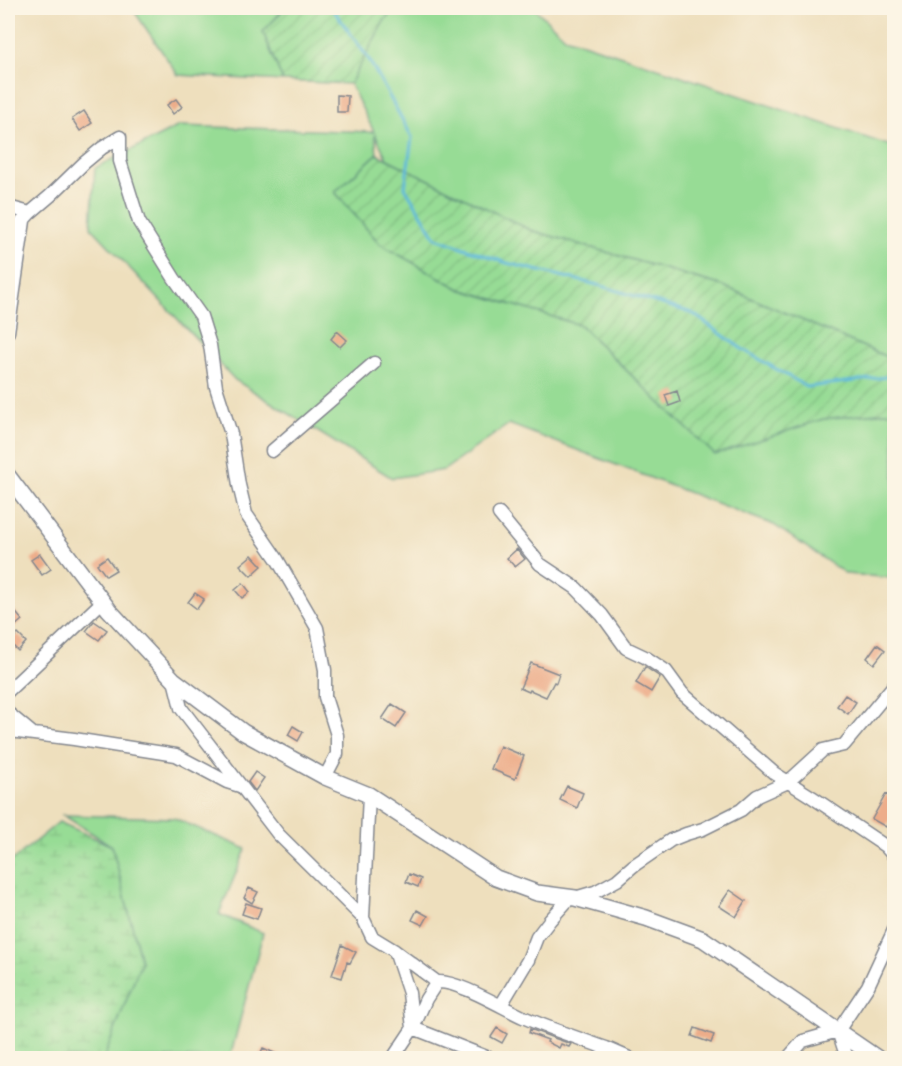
<svg xmlns="http://www.w3.org/2000/svg" width="902" height="1066" viewBox="0 0 902 1066" font-family="Itim,sans-serif">
	<style>
		.grass { fill: #97dc95; stroke: #59867a; stroke-width: 1.5 }
		.wetland { fill: url(#wetland-marsh); stroke: #59867a; stroke-width: 1.5 }
		.garden { fill: url(#garden-furrows); stroke: #59867a; stroke-width: 1.5 }
		.lines { fill: none; stroke-linecap: round; stroke-linejoin: round }
		.stream { stroke: #5fb9dc; stroke-width: 3 }
		.building { fill: #edad8a }
		.minor-casing { stroke: #84878e; stroke-width: 15 }
		.tertiary-casing { stroke: #84878e; stroke-width: 18 }
		.minor { stroke: #fff; stroke-width: 12 }
		.tertiary { stroke: #fff; stroke-width: 15 }
	</style>
	<defs>
		<pattern id="wetland-marsh" width="20" height="14" patternUnits="userSpaceOnUse" patternTransform="scale(1.5)"><rect width="20" height="14" fill="#97dc95"/><path d="M1 5h8M5 5V1M11 12h8M15 12V8" fill="none" stroke="#82bd83"/></pattern>
		<pattern id="garden-furrows" width="10" height="10" patternUnits="userSpaceOnUse" patternTransform="scale(1.5)"><rect width="10" height="10" fill="#97dc95"/><path d="M-1 1l2-2M0 10L10 0M9 11l2-2" fill="none" stroke="#82bd83"/></pattern>
	</defs>
	<rect width="100%" height="100%" fill="#fcf5e5"/>
	<filter id="ink" filterUnits="userSpaceOnUse"><feTurbulence type="fractalNoise" baseFrequency=".0167" numOctaves="2"/><feDisplacementMap in="SourceGraphic" scale="12" xChannelSelector="R" yChannelSelector="G"/><feConvolveMatrix kernelMatrix="1 2 1 2 8 2 1 2 1" color-interpolation-filters="sRGB"/></filter>
	<filter id="wash" filterUnits="userSpaceOnUse"><feTurbulence type="fractalNoise" baseFrequency=".008" numOctaves="4" result="noise"/><feDisplacementMap in="SourceGraphic" scale="24" xChannelSelector="R" yChannelSelector="G"/><feGaussianBlur stdDeviation="1.35" result="paint"/><feColorMatrix in="noise" values="0 0 0 0 0 0 0 0 0 0 0 0 0 0 0 0 0 1.4 0 .05"/><feComposite in="paint" operator="in"/></filter>
	<g filter="url(#wash)">
		<rect width="100%" height="100%" fill="#eedfbd"/>
		<path class="grass" d="M 132,8 L 285,8 L 263,32 L 283,81 L 178,75 Z
			M 394,8 L 534,8 L 565,37 L 894,147 L 894,360 L 723,286 L 530,230 L 387,159 L 375,134 L 377,154 L 335,192 L 380,244 L 460,289 L 580,325 L 657,400 L 715,454 L 823,419 L 894,411 L 894,577 L 892,578 L 846,574 L 774,525 L 509,424 L 444,470 L 392,478 L 235,380 L 91,227 L 95,168 L 179,126 L 374,132 L 350,84 L 384,21 Z
			M 63,815 L 174,818 L 246,849 L 219,914 L 263,933 L 230,1058 L 104,1058 L 141,962 L 112,846 Z"/>
		<path class="wetland" d="M 59,822 L 112,846 L 141,962 L 104,1058 L 8,1058 L 8,864 Z"/>
		<path class="garden" d="M 285,8 L 394,8 L 384,21 L 350,84 L 283,81 L 263,32 Z
			M 377,154 L 530,230 L 723,286 L 894,360 L 894,411 L 823,419 L 715,455 L 657,400 L 580,325 L 460,289 L 380,244 L 335,192 Z"/>
		<g class="lines">
			<path class="stream" d="M 332,8 L 368,58 L 412,137 L 405,187 L 436,238 L 507,263 L 598,285 L 692,313 L 742,349 L 807,387 L 894,376"/>
		</g>
		<g id="blocks">
			<path class="building" d="M 337,95 L 348,96 L 347,112 L 337,112 Z
				M 176,99 L 182,107 L 173,114 L 167,105 Z
				M 84,111 L 92,123 L 80,131 L 72,119 Z
				M 337,331 L 347,340 L 340,347 L 331,339 Z
				M 677,391 L 680,402 L 669,406 L 665,395 Z
				M 517,549 L 525,559 L 515,567 L 507,558 Z
				M 40,554 L 51,569 L 42,575 L 31,560 Z
				M 252,555 L 262,566 L 251,576 L 240,565 Z
				M 107,557 L 116,570 L 106,576 L 97,564 Z
				M 243,583 L 250,592 L 242,598 L 235,590 Z
				M 195,593 L 204,599 L 197,609 L 188,602 Z
				M 8,603 L 22,620 L 8,632 Z
				M 94,621 L 107,630 L 99,640 L 86,631 Z
				M 18,634 L 26,642 L 18,651 L 9,642 Z
				M 877,644 L 885,650 L 874,664 L 867,658 Z
				M 531,663 L 559,674 L 556,683 L 554,682 L 546,697 L 530,690 L 529,692 L 520,688 Z
				M 645,667 L 660,677 L 651,692 L 636,683 Z
				M 845,695 L 856,702 L 848,714 L 837,706 Z
				M 392,704 L 406,713 L 396,728 L 382,719 Z
				M 293,726 L 303,732 L 298,741 L 288,735 Z
				M 500,746 L 524,756 L 515,779 L 491,769 Z
				M 255,772 L 264,778 L 255,791 L 248,782 Z
				M 567,786 L 583,793 L 577,808 L 560,800 Z
				M 886,794 L 894,799 L 894,813 L 886,827 L 872,819 Z
				M 409,874 L 421,879 L 418,887 L 406,882 Z
				M 249,888 L 258,892 L 252,903 L 244,898 Z
				M 730,890 L 746,901 L 736,917 L 719,906 Z
				M 246,903 L 261,908 L 257,919 L 242,914 Z
				M 417,910 L 428,916 L 423,925 L 412,920 Z
				M 342,945 L 356,952 L 350,963 L 347,962 L 342,978 L 332,975 Z
				M 497,1028 L 507,1034 L 502,1043 L 491,1037 Z
				M 695,1028 L 714,1035 L 711,1043 L 692,1036 Z
				M 530,1029 L 551,1037 L 571,1044 L 569,1047 L 561,1044 L 559,1048 L 547,1042 L 548,1040 L 529,1033 Z
				M 263,1048 L 288,1059 L 258,1059 Z"/>
		</g>
	</g>
	<g filter="url(#ink)">
		<use href="#blocks" fill-opacity="0" stroke="#84878e" stroke-width="1.5"/>
		<g class="lines">
			<defs>
				<path id="minor" d="M 120,137 L 120,161 L 139,222 L 174,278 L 201,316 L 210,345 L 216,387 L 231,434 L 239,485 L 246,514 L 277,559 L 317,628 L 325,670 L 325,697 L 337,735 L 337,754 L 325,777
					M 8,207 L 30,213
					M 8,237 L 30,213 L 50,196 L 84,163 L 102,148 L 120,137
					M 8,332 L 24,221
					M 272,451 L 374,363
					M 499,514 L 540,564 L 576,588 L 602,615 L 626,648 L 645,657 L 666,671 L 682,693 L 774,773 L 812,797 L 885,846 L 894,856
					M 174,680 L 181,708 L 278,834 L 363,918 L 372,937 L 395,951 L 437,982 C 457,980 503,1008 523,1017 C 550,1029 578,1038 606,1048
					M 8,691 L 102,602
					M 8,713 L 32,733
					M 8,731 L 10,731 L 74,739 L 176,755 L 227,782 L 240,786
					M 363,918 L 369,795
					M 395,951 L 409,993 L 413,1028 L 489,1058
					M 501,1005 L 528,960 L 537,937 L 550,920 L 568,900 L 595,892 L 617,880 L 633,866 L 671,840 L 686,834 L 703,829 L 741,810 L 757,796 L 788,782 L 823,750 L 844,745 L 894,685
					M 838,1031 L 847,1058
					M 393,1058 L 413,1028 L 426,999 L 437,982
					M 600,1058 L 606,1048 L 629,1058
					M 788,1058 L 803,1041 L 838,1031 L 868,986 L 894,930"/>
				<path id="tertiary" d="M 8,476 L 109,610 L 174,680 L 243,732 L 325,777 L 369,795 L 496,878 L 537,893 L 575,898 L 646,918 L 703,939 L 877,1058"/>
			</defs>
			<use href="#minor" class="minor-casing"/>
			<use href="#tertiary" class="tertiary-casing"/>
			<use href="#minor" class="minor"/>
			<use href="#tertiary" class="tertiary"/>
		</g>
	</g>
	<rect width="902" height="1066" fill="none" stroke="#fcf5e5" stroke-width="30"/>
</svg>
